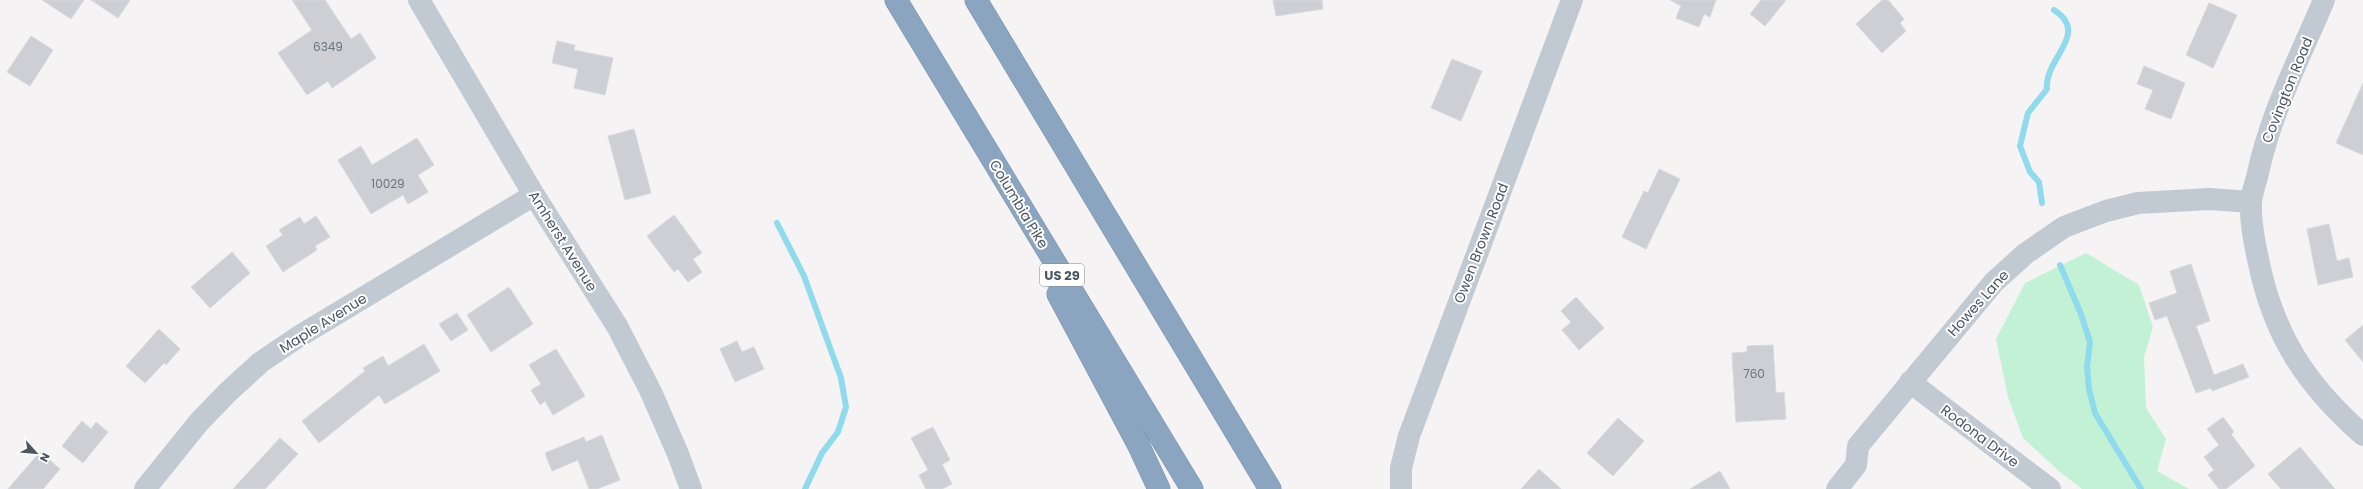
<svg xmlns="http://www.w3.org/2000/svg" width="2363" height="489" viewBox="0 0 2363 489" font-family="Poppins,sans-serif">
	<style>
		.green { fill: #c3f1d5 }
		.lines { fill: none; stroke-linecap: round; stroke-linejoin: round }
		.stream { stroke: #90daee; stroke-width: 6 }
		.building { fill: #cdcfd5; stroke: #d7d9de }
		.highway-casing { stroke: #7690ad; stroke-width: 23 }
		.minor { stroke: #c1cad2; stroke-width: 22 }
		.highway { stroke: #8ba5c1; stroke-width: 22 }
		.labels { text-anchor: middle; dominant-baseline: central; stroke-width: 4; stroke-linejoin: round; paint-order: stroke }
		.number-label { font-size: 12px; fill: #6b747e }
		.shield { fill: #fff; stroke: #808990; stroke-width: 1 }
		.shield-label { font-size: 13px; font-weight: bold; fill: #4a5661 }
		.street-label { font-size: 14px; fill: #4a5661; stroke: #fff }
	</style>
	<rect width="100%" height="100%" fill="#f5f3f3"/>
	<path class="green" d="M 2086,253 L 2139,285 L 2153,327 L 2144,357 L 2146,408 L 2166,439 L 2157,471 L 2189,489 L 2082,489 L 2060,472 L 2023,438 L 2008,397 L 1996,339 L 2025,283 Z"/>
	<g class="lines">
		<path class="stream" d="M 2042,203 L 2039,182 L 2030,172 L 2020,146 L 2028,113 L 2047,89 C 2044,58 2091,34 2054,10
			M 777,223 L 804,276 L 841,378 L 846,407 L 838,432 L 822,453 L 805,489
			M 2060,265 L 2081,314 L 2090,342 L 2087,367 L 2089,389 L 2095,413 L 2141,489"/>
	</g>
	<path class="building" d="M 42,0 L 84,0 L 71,19 Z
		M 91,0 L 130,0 L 118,18 Z
		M 292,0 L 325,0 L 351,39 L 360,33 L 376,58 L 332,88 L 328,81 L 307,95 L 278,53 L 312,30 Z
		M 1273,0 L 1322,0 L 1323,9 L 1276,16 Z
		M 1670,0 L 1716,0 L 1710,17 L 1704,14 L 1699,27 L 1676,18 L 1681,6 Z
		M 1761,0 L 1786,0 L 1765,26 L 1750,14 Z
		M 1882,0 L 1888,0 L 1904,19 L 1900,23 L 1906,31 L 1882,53 L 1856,24 Z
		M 2209,3 L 2237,15 L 2213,68 L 2186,55 Z
		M 31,36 L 53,50 L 30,86 L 7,72 Z
		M 557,41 L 575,45 L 574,50 L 613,58 L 605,95 L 574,88 L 578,69 L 552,63 Z
		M 1452,59 L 1482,71 L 1461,121 L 1431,108 Z
		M 2144,66 L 2185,83 L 2171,119 L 2145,109 L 2153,90 L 2137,84 Z
		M 2363,83 L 2363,155 L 2336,143 Z
		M 634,129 L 651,193 L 625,200 L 608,136 Z
		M 417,138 L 434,165 L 418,175 L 428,192 L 408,204 L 403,195 L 371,214 L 338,160 L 361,146 L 372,165 Z
		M 1659,169 L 1680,179 L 1646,249 L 1622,237 L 1644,191 L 1648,193 Z
		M 674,215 L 702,253 L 693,259 L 702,272 L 688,282 L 678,269 L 674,272 L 647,236 Z
		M 316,216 L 330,237 L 315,246 L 317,250 L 283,272 L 266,246 L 283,235 L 279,230 L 300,217 L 304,224 Z
		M 2329,224 L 2337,261 L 2349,258 L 2353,277 L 2318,285 L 2307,229 Z
		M 232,252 L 250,273 L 210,308 L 191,287 Z
		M 2191,264 L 2210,321 L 2196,326 L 2214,375 L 2243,364 L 2249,377 L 2212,391 L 2211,388 L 2196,393 L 2167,316 L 2155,320 L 2149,303 L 2177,293 L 2170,271 Z
		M 509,287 L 533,324 L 491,352 L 467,315 Z
		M 1576,297 L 1604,328 L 1579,350 L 1562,330 L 1571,322 L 1561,311 Z
		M 457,313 L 468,330 L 451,341 L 439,324 Z
		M 2363,325 L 2363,362 L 2345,340 Z
		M 159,329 L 180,349 L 166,365 L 164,363 L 145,383 L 126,366 Z
		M 737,341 L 742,352 L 754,347 L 764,369 L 735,382 L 720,349 Z
		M 424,344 L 440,371 L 385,404 L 379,395 L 319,443 L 302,421 L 365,371 L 363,368 L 383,356 L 388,366 Z
		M 1773,345 L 1776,393 L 1784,392 L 1786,419 L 1736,422 L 1732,353 L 1747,352 L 1747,346 Z
		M 556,349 L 585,396 L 553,415 L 545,401 L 540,405 L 531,390 L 541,384 L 529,365 Z
		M 2223,417 L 2234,432 L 2231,434 L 2255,466 L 2226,489 L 2219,489 L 2208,475 L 2214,470 L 2204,457 L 2219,445 L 2207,429 Z
		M 1618,418 L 1644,441 L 1613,476 L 1587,453 Z
		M 82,421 L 91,429 L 96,422 L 108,432 L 83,463 L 62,446 Z
		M 933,427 L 950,460 L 942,464 L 952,484 L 942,489 L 926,489 L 919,475 L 928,470 L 911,438 Z
		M 602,435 L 620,480 L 597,489 L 589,489 L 578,460 L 552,471 L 545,453 L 584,437 L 586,442 Z
		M 280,438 L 298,454 L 265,489 L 233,489 Z
		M 2300,447 L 2335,489 L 2281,489 L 2268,474 Z
		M 40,452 L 60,469 L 43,489 L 8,489 Z
		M 1539,469 L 1561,489 L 1521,489 Z
		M 1720,471 L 1730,489 L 1690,489 Z"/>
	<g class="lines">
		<defs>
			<path id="highway" d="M 896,0 L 1192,489
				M 976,0 L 1270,489
				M 1058,294 L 1138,444 L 1159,489"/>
		</defs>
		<use href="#highway" class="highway-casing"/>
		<path class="minor" d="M 419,0 L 534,195 L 617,326 L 651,392 L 678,454 L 691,489
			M 2324,0 C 2300,57 2271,112 2258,173 C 2256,182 2252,192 2251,202 C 2250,221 2254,241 2258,259 C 2273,335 2306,385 2363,435
			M 1910,382 L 2050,489
			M 145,489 L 199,422 L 228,392 L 261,362 L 298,337 L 534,195
			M 1401,489 L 1401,468 L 1409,436 L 1572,0
			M 1837,489 L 1856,465 L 1858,446 L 1994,282 L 2025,254 L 2064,227 L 2106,211 L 2138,203 L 2209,199 L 2251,202"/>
		<use href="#highway" class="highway"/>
	</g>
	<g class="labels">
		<g class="number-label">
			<text x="328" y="46">6349</text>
			<text x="388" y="183">10029</text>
			<text x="1754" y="373">760</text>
		</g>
		<rect class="shield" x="1040" y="264" width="44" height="22" rx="3"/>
		<g class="shield-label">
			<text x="1062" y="275">US 29</text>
		</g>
		<g class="street-label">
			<text transform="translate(2287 90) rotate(-68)">Covington Road</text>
			<text transform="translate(1019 204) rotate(59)">Columbia Pike</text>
			<text transform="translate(563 241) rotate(58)">Amherst Avenue</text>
			<text transform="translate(1481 243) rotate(-69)">Owen Brown Road</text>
			<text transform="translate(1978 303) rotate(-48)">Howes Lane</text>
			<text transform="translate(323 323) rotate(-32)">Maple Avenue</text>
			<text transform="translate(1980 436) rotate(37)">Rodona Drive</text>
		</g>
	</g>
	<g transform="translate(36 453) rotate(117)" stroke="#ffffff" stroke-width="3" paint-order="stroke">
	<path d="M0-3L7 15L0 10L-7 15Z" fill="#4a5661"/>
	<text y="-6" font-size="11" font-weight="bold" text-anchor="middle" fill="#4a5661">N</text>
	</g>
</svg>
